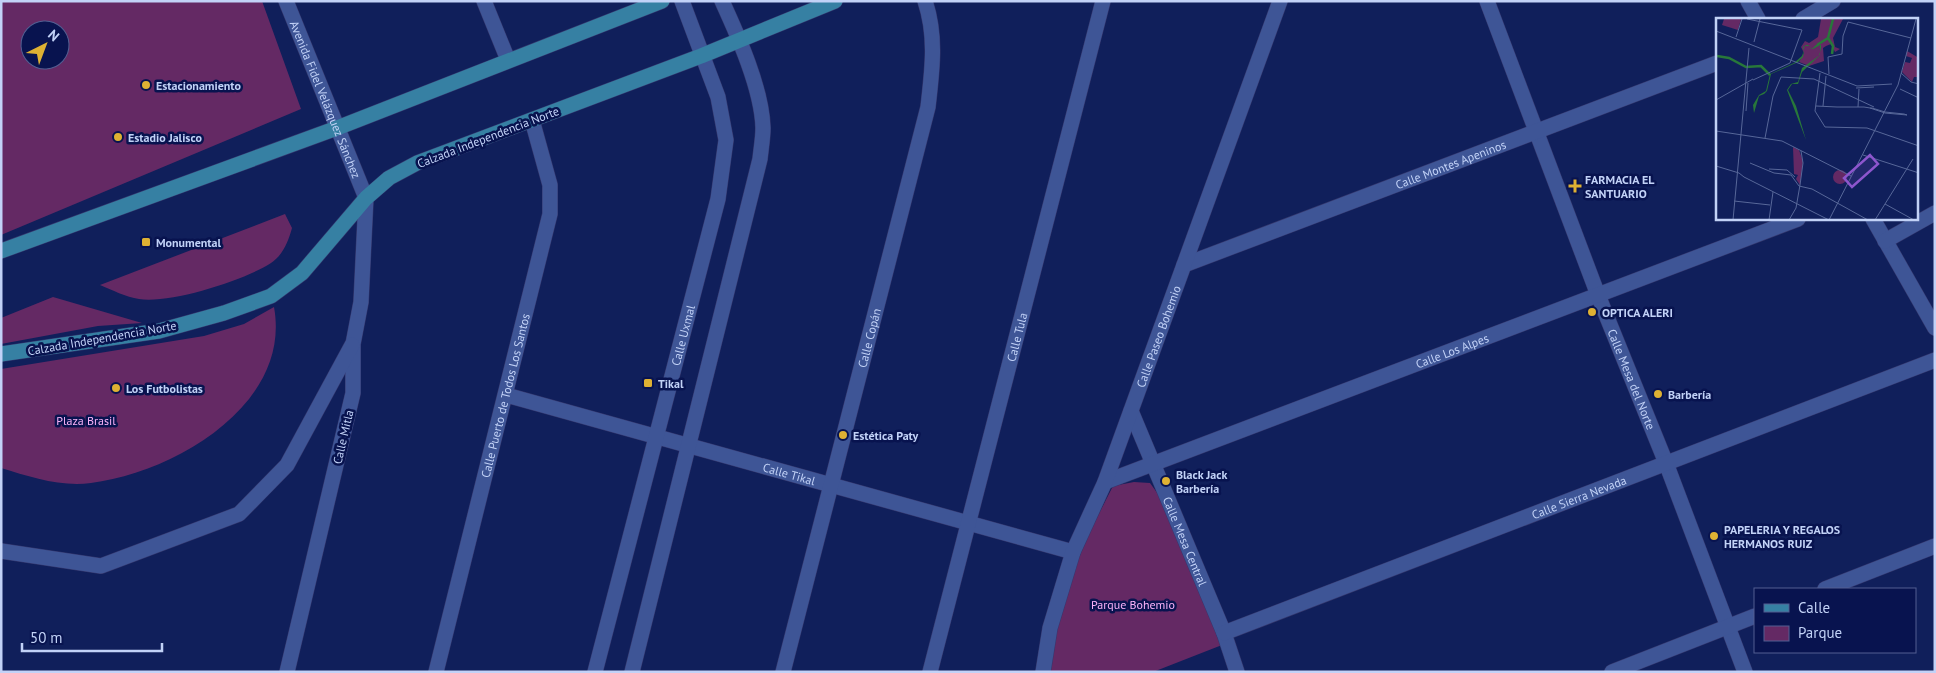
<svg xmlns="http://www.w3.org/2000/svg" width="1936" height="673" viewBox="0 0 1936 673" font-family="'PT Sans',sans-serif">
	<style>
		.green { fill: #642964; fill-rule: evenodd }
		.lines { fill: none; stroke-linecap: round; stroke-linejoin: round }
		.minor-casing { stroke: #35386e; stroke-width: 16 }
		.major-casing { stroke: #35386e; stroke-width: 16 }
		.minor { stroke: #3e5596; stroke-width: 15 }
		.major { stroke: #3680a3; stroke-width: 15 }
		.poi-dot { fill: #deb133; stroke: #08134f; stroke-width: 2 }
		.labels { text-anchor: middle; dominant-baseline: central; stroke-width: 5; stroke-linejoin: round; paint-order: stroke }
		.poi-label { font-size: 12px; font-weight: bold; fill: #c2d2f7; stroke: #08134f; text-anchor: start }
		.street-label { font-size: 12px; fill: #c2d2f7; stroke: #08134f }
		.park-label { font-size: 12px; fill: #fab2f8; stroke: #08134f }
		.inset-river { fill: none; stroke: #28783a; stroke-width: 2.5 }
		.inset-road { fill: none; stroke: #576799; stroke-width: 1 }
		.view { fill: #8d56cd; fill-opacity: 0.15; stroke: #8d56cd; stroke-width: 2.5 }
		.inset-edge { fill: none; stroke: #c2d2f7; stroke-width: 2.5 }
	</style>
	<rect width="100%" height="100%" fill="#101f5b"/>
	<path class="green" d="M 1,1 L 262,1 L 301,109 L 1,235 ZM 30,30 L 60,30 L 60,60 L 30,60 Z
		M 285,214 L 292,228 C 288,242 283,255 271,263 C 245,280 170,304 139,299 C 126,297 112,290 100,285 Z
		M 53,297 L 142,323 L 98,326 L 1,344 L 1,318 Z
		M 274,307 C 292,405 173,473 91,483 C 61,487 30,477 1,468 L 1,369 L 204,336 L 244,324 Z
		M 1134,482 L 1150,483 L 1166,505 L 1222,645 L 1153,672 L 1048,672 L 1059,617 L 1079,553 L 1113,486 Z"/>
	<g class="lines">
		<defs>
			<g id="minor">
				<path id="s1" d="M 286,1 L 366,198 L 361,302 L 353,344 L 353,393 L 287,672"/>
				<path d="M 484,1 L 508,60"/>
				<path id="s2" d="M 1487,1 L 1598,295 L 1666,463 L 1745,672"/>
				<path d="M 1748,1 L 1758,19"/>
				<path d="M 1803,19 L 1833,1"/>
				<path d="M 1873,219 L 1935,328"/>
				<path d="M 1885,241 L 1935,213"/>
				<path id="s3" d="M 1184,265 L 1717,63"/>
				<path id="s4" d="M 506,395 L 1073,552"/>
				<path id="s5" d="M 1131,411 L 1224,633 L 1237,672"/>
				<path id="s6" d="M 1105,482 L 1798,219"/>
				<path d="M 1,551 L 101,566 L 239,514 L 287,465 L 352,345"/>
				<path d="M 1825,589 L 1935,546"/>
				<path id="s7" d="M 1224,633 L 1935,360"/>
				<path id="s8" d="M 436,672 L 550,214 L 550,185 L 532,120"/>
				<path id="s9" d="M 595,672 L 718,199 L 726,140 L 718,97 L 682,1"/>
				<path d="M 632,672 L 760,159 C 761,149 763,138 763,128 C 762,89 738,36 722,1"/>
				<path id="s10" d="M 783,672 L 928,107 C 932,71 937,37 925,1"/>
				<path id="s11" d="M 930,672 L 1103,1"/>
				<path id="s12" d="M 1043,672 L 1050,628 L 1073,552 L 1105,482 L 1280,1"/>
				<path d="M 1612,672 L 1755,616"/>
			</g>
			<path id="major" d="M 1,251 L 337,128 L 662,1
				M 1,354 L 159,331 L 224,313 L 271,296 L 302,273 L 366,198 L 389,178 L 417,163 L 701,56 L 835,1"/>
		</defs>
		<use href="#minor" class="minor-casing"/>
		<use href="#major" class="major-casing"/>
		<use href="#minor" class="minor"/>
		<use href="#major" class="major"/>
	</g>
	<g class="poi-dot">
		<circle cx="146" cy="85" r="5"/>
		<circle cx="118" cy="137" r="5"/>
		<path d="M1572.5 178.5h5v5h5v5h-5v5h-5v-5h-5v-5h5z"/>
		<rect x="141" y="237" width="10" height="10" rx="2.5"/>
		<circle cx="1592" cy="312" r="5"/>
		<rect x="643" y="378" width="10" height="10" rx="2.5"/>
		<circle cx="116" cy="388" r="5"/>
		<circle cx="1658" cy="394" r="5"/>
		<circle cx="843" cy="435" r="5"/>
		<circle cx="1166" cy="481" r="5"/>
		<circle cx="1714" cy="536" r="5"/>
	</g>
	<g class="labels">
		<g class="poi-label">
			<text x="156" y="85">Estacionamiento</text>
			<text x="128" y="137">Estadio Jalisco</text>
			<text x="1585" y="179">FARMACIA EL<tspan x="1585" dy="14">SANTUARIO</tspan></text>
			<text x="156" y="242">Monumental</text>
			<text x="1602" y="312">OPTICA ALERI</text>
			<text x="658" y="383">Tikal</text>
			<text x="126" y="388">Los Futbolistas</text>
			<text x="1668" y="394">Barbería</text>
			<text x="853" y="435">Estética Paty</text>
			<text x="1176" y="474">Black Jack<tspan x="1176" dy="14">Barbería</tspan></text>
			<text x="1724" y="529">PAPELERIA Y REGALOS<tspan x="1724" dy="14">HERMANOS RUIZ</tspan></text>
		</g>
		<g class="street-label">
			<text stroke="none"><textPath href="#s1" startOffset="106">Avenida Fidel Velázquez Sánchez</textPath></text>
			<text transform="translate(488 137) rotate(-21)">Calzada Independencia Norte</text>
			<text stroke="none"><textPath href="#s3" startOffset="285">Calle Montes Apeninos</textPath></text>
			<text stroke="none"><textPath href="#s9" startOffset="348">Calle Uxmal</textPath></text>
			<text stroke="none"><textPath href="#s12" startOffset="356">Calle Paseo Bohemio</textPath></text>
			<text stroke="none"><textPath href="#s10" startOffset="345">Calle Copán</textPath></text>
			<text stroke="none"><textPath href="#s11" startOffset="346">Calle Tula</textPath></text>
			<text transform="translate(102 338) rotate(-10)">Calzada Independencia Norte</text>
			<text stroke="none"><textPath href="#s6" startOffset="371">Calle Los Alpes</textPath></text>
			<text stroke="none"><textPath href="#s2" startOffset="405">Calle Mesa del Norte</textPath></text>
			<text stroke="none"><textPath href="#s8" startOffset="285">Calle Puerto de Todos Los Santos</textPath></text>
			<text transform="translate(343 437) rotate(-77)">Calle Mitla</text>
			<text stroke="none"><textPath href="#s4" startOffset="294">Calle Tikal</textPath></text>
			<text stroke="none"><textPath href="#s7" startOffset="380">Calle Sierra Nevada</textPath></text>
			<text stroke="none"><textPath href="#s5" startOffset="141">Calle Mesa Central</textPath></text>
		</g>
		<g class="park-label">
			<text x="86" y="420">Plaza Brasil</text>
			<text x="1133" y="604">Parque Bohemio</text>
		</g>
	</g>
	<g transform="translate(1716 18)">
		<rect width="202" height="202" fill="#101f5b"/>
		<path d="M 8,1 L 25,1 L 22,12 L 6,7 ZM 105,1 L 127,1 L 117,20 L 119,29 L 124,31 L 119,34 L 115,26 L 110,28 L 107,30 L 108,43 L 93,48 L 83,44 L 88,35 L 85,29 L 89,23 L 93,25 L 102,19 ZM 191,33 L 203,40 L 202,59 L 198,59 L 196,64 L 186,54 L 189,44 L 194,45 L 196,40 L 190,38 ZM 77,129 L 83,132 L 87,143 L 84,167 L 80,161 L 82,157 L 78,156 ZM117 159a7 7 0 1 1 14 0a7 7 0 1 1-14 0Z" fill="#642964"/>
		<path d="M 91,27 L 88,29 L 88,32 L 87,39 L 82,44 L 55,56 L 51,73 L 48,76 L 43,78 L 38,95 L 37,87 L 43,77 L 50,73 L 54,56 L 78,45 L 86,38 L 88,32 L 87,30 L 88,28 L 92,27 L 96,31 L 100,27 L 105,27 L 105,30 L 103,38 L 86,54 L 82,66 L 76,66 L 72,72 L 80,88 L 90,122 L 71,72 L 75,66 L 82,64 L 86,50 L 104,37 L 104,27 L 97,31 Z" fill="#28783a"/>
		<path class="inset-river" d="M 112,20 L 117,28 L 116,36M 101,27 L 112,20 L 117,1M 1,38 L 13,40 L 30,49 L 45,48 L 54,57"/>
		<path class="inset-road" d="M 31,1 L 86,12 L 74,45 L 37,62M 0,13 L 141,68 L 176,66M 20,19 L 26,1M 38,24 L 44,1M 104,55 L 99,93 L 109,109 L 151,110 L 203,128M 185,55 L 195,64 L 203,66M 113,56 L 112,39 L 126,36 L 127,18 L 132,4 L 195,20M 182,67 L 200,1M 140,70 L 158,69M 184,71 L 203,80M 0,82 L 37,61M 100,88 L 121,89 L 148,89 L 154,90 L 156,90 L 169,94 L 188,96 L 191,97 L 169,95 L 154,90M 107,88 L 110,58M 142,89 L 143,71M 30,93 L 32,65M 0,113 L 66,123 L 135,158M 49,120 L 57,78 L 65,59 L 98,61 L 158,89M 147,137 L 203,155M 34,145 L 58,155 L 75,157 L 83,168 L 96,171 L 152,202M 0,148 L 23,155 L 28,159 L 113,202 L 182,67M 53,151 L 71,152 L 79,159M 18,183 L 54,187M 169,186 L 198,202M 17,202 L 33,30M 53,202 L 57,174M 73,202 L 80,190 L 84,167 L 87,145 L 85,133M 159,202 L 197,141"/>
		<path class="view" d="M 154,137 L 162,146 L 136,169 L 128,160 Z"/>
		<rect width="202" height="202" class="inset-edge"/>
	</g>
	<rect width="1936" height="673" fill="none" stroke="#c2d2f7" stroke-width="5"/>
	<rect x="1754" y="588" width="162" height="65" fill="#08134f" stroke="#525f92"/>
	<rect x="1764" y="604" width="25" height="8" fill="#3680a3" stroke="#525f92"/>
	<text x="1798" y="613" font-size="15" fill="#c2d2f7">Calle</text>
	<rect x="1764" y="626" width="25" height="15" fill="#642964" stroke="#525f92"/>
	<text x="1798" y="638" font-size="15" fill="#c2d2f7">Parque</text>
	<g transform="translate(45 45) rotate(42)"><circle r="24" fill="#08134f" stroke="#525f92"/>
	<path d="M0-4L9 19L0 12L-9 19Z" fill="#deb133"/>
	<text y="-8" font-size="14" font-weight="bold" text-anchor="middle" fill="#c2d2f7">N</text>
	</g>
	<path d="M22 643v8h140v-8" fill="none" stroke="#c2d2f7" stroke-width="2.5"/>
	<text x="30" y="643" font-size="15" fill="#c2d2f7" stroke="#08134f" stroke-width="4" paint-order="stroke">50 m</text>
</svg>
